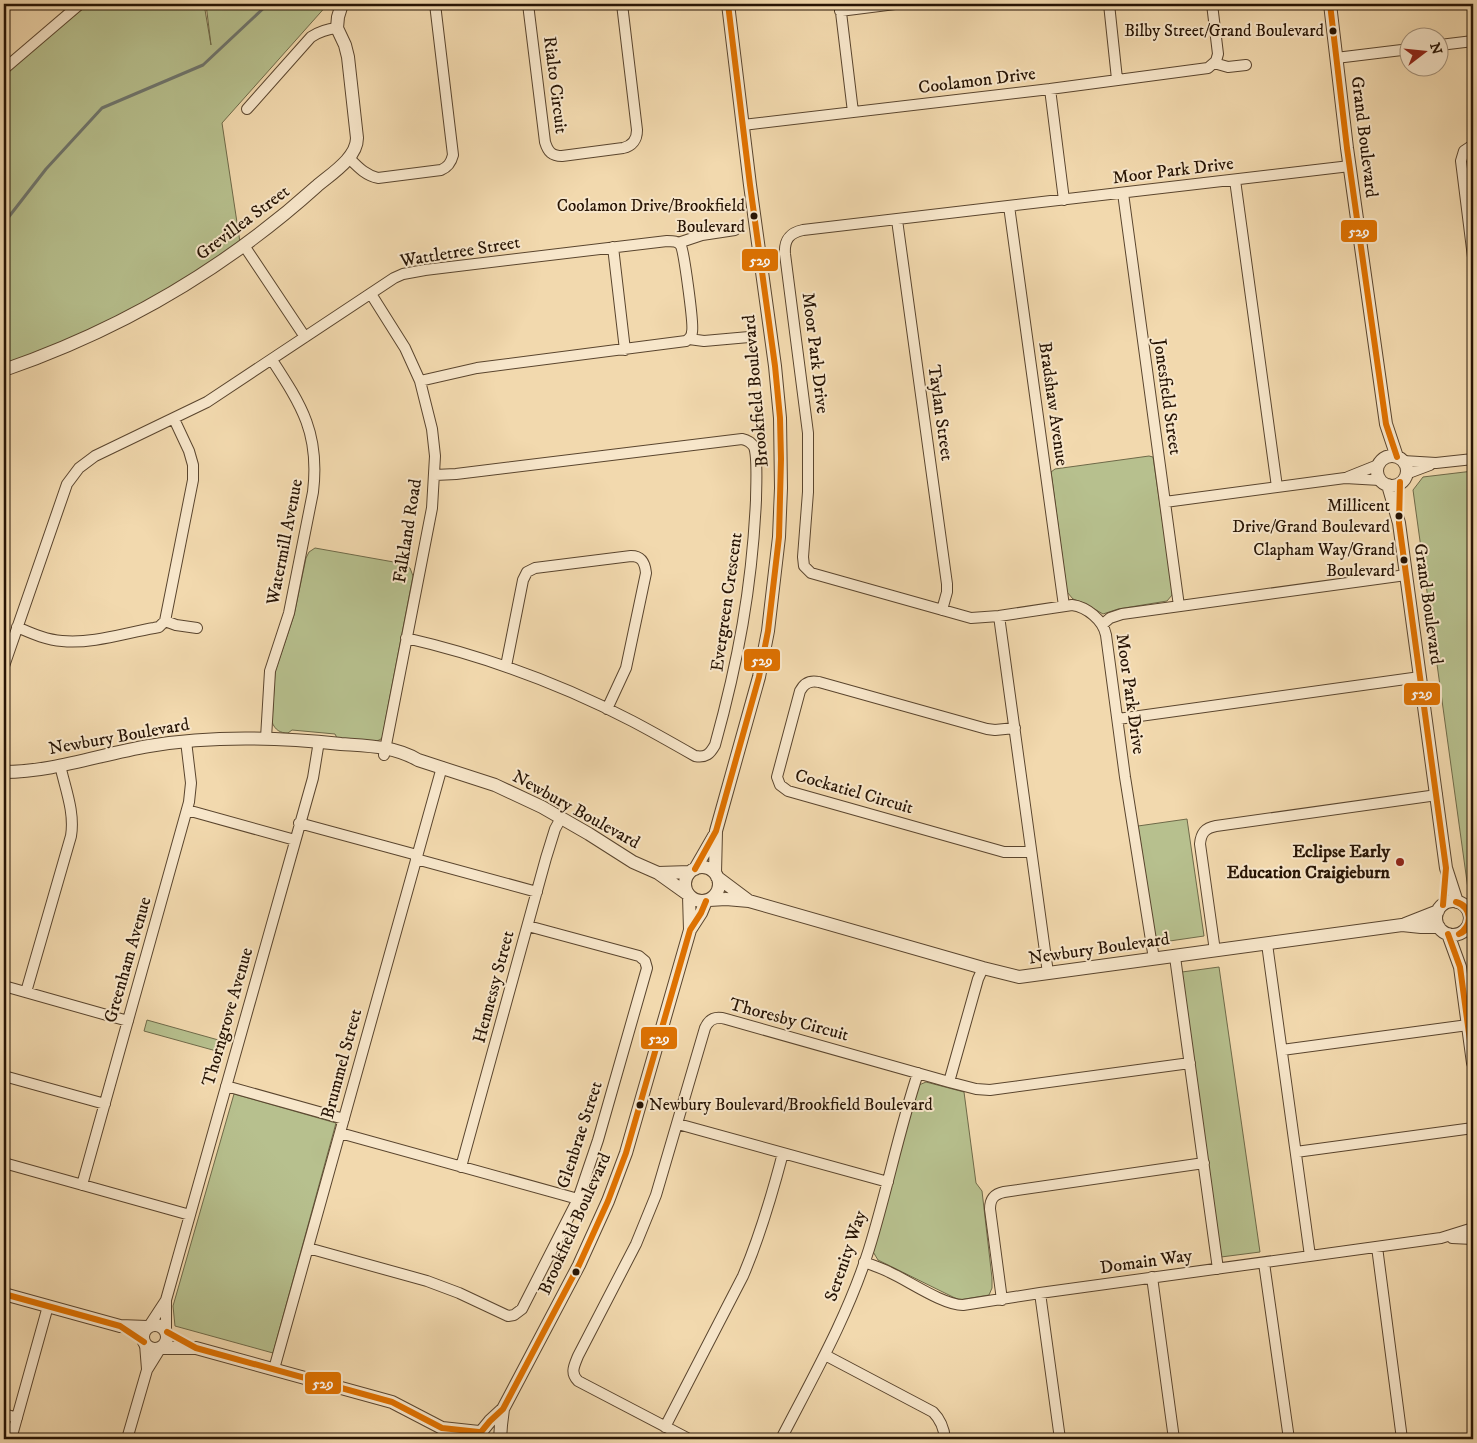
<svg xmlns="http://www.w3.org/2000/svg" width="1477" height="1443" viewBox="0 0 1477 1443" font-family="'IM FELL DW Pica',serif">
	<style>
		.green { fill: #b7c08e; stroke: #6f6a49 }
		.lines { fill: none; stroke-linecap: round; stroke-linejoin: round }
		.stream { stroke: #6f766e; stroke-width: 3 }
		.minor-casing { stroke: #5a452e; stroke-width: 12 }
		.tertiary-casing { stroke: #5a452e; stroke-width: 14 }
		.minor { stroke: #f7e6ca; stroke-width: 10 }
		.tertiary { stroke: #f7e6ca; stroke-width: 12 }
		.bus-1-casing { stroke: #f7e6ca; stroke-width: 10 }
		.bus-1 { stroke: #df7201; stroke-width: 6 }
		.bus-dot { fill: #271404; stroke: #f7e6ca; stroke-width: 2 }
		.poi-dot { fill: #8f2418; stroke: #f7e6ca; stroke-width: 2 }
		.labels { text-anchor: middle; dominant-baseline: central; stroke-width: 4; stroke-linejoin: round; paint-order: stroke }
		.bus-label { font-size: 17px; fill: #271404; stroke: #f7e6ca; text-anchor: end }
		.street-label { font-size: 18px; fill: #271404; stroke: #f7e6ca }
		.poi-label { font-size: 18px; font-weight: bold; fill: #271404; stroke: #f7e6ca; text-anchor: end }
		.line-badge { stroke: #f7e6ca; stroke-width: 2 }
		.badge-label { font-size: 14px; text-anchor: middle; font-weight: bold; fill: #fff }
	</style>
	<rect width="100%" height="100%" fill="#f2d9ae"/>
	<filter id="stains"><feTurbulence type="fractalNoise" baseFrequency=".004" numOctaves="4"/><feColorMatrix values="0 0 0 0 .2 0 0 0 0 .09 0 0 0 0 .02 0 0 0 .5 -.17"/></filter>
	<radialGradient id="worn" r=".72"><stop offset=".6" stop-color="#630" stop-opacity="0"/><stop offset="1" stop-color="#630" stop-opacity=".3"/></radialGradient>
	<path class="green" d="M 89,4 L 204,4 L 211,45 L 206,4 L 328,4 L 222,123 L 241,249 L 123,318 L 4,367 L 4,75 L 34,48 Z
		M 1149,456 L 1153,457 L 1172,586 L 1172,595 L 1167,601 L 1118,609 L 1103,614 L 1084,603 L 1073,599 L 1067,592 L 1051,472 L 1055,469 Z
		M 1473,471 L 1473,893 L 1468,889 L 1413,490 L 1423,477 Z
		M 315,548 L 405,564 L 410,568 L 413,576 L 385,722 L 383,736 L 381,739 L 375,742 L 337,738 L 335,734 L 292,730 L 288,733 C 280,733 275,730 272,722 L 275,672 L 294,615 L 306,558 L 309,552 Z
		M 1187,819 L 1204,936 L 1156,943 L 1138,826 Z
		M 1219,967 L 1260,1252 L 1221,1257 L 1182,972 Z
		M 147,1020 L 222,1041 L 220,1052 L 144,1031 Z
		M 926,1082 L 964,1092 L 976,1183 L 982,1191 L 992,1278 L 992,1288 L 989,1295 L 959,1300 L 878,1260 L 872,1250 L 919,1085 Z
		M 234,1094 L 336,1123 L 273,1353 L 175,1326 L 173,1306 Z"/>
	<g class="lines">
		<path class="stream" d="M 4,223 L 46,169 L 102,108 L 203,65 L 268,4"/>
		<defs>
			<path id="minor" d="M 528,4 L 545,142 C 548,152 552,156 562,156 L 623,148 C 632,146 637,140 637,130 L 622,4
				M 840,4 L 853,112
				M 1109,4 L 1117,79
				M 840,11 L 895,4
				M 1440,45 L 1473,41
				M 1336,58 L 1410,49
				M 1214,63 L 1228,67 L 1246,65
				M 4,69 L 80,4
				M 1050,89 L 1064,200
				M 247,109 L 311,37 C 320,31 327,29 337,28
				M 743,125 L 1050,89 L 1208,68 L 1216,61 L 1218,54 L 1212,4
				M 1473,145 L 1464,151 L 1461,161 L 1473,257
				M 349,158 C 358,167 365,175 378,178 L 441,170 C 448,167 451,163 453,155 L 435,4
				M 1235,180 L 1277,487
				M 1123,193 L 1179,606
				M 1009,206 L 1064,606
				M 897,220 L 947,584 L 947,592 L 942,610
				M 678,243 L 702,235 L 735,230
				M 245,247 L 305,337
				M 613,247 L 625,350
				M 371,294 L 405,348 L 420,381 L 432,429 L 435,456 L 432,508 L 384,755
				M 689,339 L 704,341 L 749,337
				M 1403,461 L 1436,463 L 1473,459
				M 1406,474 L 1430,465
				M 1348,477 L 1378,465
				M 1165,502 L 1345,478 L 1380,480
				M 999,616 L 1048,973
				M 165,621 L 176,625 L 197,628
				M 1103,624 L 1110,618 L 1122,614 L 1406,575
				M 17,627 C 31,633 46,640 62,641 C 92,644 125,633 154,628 L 159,627 L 165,621 L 193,480 L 193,465 L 189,451 L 174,419
				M 406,638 C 484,656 561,684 632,721 C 653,732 674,744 695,756 C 706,758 710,754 715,745 C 738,662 752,587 756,500 C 756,488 758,457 754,447 C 751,442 747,440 742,439 L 456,474 L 435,475
				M 4,666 L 67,484 L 79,468 L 95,456 L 207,402 L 394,278 L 403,274 L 425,270 L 667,241 C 673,241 678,241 681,246 C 684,253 694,324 692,332 C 692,336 689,339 686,341 L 477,368 L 420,381
				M 506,666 L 523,580 L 527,572 L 535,568 L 631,556 C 642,556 645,563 646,573 L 626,668 L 607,709
				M 1118,719 L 1420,677
				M 1015,728 L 995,730 L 987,729 L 819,682 C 810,680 804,683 800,691 L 777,777 L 780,785 L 788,791 L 1004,852 L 1031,852
				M 266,738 L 270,671 L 289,613 L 313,492 C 320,434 302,406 272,360
				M 187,810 L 295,840
				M 299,823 L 417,855
				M 416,859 L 537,892
				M 1267,944 L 1310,1256
				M 1215,951 L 1200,844 C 1201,833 1205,828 1216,826 L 1437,795
				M 1175,957 L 1218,1269
				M 1154,959 L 1125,777 L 1106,635 C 1103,620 1087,607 1072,605 L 999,616 L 971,618 L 811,573 L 804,566 L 803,557 L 808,492 L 808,433 L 785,254 C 784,240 789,233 803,230 L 1350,166
				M 4,986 L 128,1021
				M 26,992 L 71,836 C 75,812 65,788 60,765
				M 1282,1050 L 1468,1025
				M 4,1076 L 105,1104
				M 949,1082 L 978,979 L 983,968
				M 226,1086 L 344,1119
				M 678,1124 L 888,1182
				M 340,1133 L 578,1199
				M 1296,1152 L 1473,1128
				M 4,1163 L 190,1215
				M 461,1167 L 546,858 L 555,829 L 561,818
				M 82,1185 L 189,802 L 191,783 L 186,741
				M 1452,1238 L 1473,1239
				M 1377,1247 L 1402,1439
				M 308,1248 L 427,1281 L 459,1293 L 508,1316 L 514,1315 L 522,1309 L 578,1199 L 598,1140 L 647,968 L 645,961 L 639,956 L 528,926
				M 864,1262 C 872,1265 881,1268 889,1272 C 909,1281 943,1305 963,1305 L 1040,1293 L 1441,1238 L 1473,1228
				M 1264,1263 L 1289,1439
				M 1152,1277 L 1174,1439
				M 1040,1293 L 1060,1439
				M 1002,1300 L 990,1209 C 990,1199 994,1194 1004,1192 L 1204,1163
				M 149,1326 L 166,1300
				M 166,1330 L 166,1300 L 313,778 L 319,741
				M 145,1344 L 147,1369
				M 825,1355 L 933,1412 C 941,1420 944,1428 945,1439
				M 274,1369 L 442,767
				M 4,1414 L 17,1418
				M 665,1427 L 743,1276 C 760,1236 772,1195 783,1153
				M 11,1439 L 48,1306
				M 127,1439 L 147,1370 L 160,1349
				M 689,1439 L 578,1381 C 570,1373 574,1366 578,1356 L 636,1244 L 656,1195 L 705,1028 C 709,1019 716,1016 726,1019 L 949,1082 L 976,1089 L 990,1090 L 1190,1063
				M 781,1439 C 813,1377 848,1316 869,1249 C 887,1191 899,1130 918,1073"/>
			<path id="tertiary" d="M 1330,4 L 1347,148 L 1386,424 L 1397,457
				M 4,370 C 120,330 226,268 317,186 C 331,174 357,158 357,138 L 348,57 L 345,45 L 337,28 L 338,17 L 342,4
				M1377 471a15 15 0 1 1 30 0a15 15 0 1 1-30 0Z
				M 1388,485 L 1399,523 L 1446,868 L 1457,902
				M 4,772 C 53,772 101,754 149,746 C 213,735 277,737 341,744 C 369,746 394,746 418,760 L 495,785 L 542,807 L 589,834 L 633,862 L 658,873 L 686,893
				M685 884a17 17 0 1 1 34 0a17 17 0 1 1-34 0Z
				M 695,869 L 714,836
				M 658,873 L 690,872
				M 715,873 L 716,831 L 759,677 L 768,631 L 779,537 L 781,488 L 780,418 L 775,366 L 750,185 L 728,4
				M 717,877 L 749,901
				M 709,900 L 726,899 L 749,901 L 983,968 L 1019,977 L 1402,925 L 1421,927 L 1439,927
				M1436 918a17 17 0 1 1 34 0a17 17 0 1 1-34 0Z
				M 1405,924 L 1438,911
				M 690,930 L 701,913 L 706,901
				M 1448,934 L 1460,967 L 1473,1063
				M 4,1294 L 120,1326 L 147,1327
				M143 1337a12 12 0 1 1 24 0a12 12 0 1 1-24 0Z
				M 161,1348 L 196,1348 L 392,1402 L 442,1428 L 454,1439
				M 442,1428 L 479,1432
				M 481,1432 L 490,1421 L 503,1409
				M 500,1439 L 501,1425 L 503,1409 L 579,1265 L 608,1201 L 626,1153 L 690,930 L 689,896"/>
		</defs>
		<use href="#minor" class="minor-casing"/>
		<use href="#tertiary" class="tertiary-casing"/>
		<use href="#minor" class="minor"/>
		<use href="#tertiary" class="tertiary"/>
		<defs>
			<path id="bus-1" d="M 1330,4 L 1347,148 L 1386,424 L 1397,457
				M 1400,482 L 1399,523 L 1446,868 L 1443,905
				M 695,869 L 716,831 L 759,677 L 768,631 L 779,537 L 781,459 L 780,418 L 775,366 L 750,185 L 728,4
				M 1456,902 C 1472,908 1473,925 1459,934
				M 1456,902 C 1472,906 1476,927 1459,934
				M 1448,934 L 1460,967 L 1473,1063
				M 4,1294 L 120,1326 L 144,1342
				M 167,1332 L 196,1348 L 392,1402 L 442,1428 L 479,1432
				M 481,1432 L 490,1421 L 503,1409 L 579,1265 L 608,1201 L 626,1153 L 690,930 L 701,913 L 706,901"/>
		</defs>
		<use href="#bus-1" class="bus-1-casing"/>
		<use href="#bus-1" class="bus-1"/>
	</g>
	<g class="bus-dot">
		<circle cx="1333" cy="31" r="4.5"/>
		<circle cx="754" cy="216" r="4.5"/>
		<circle cx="1399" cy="516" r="4.5"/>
		<circle cx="1404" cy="560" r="4.5"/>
		<circle cx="640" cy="1105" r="4.5"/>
		<circle cx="576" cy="1272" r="4.5"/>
	</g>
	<circle class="poi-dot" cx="1400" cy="862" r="5"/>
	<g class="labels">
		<g class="bus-label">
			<text x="1324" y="31">Bilby Street/Grand Boulevard</text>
			<text x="745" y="206">Coolamon Drive/Brookfield<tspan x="745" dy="21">Boulevard</tspan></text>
			<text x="1390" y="506">Millicent<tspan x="1390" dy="21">Drive/Grand Boulevard</tspan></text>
			<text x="1395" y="550">Clapham Way/Grand<tspan x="1395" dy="21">Boulevard</tspan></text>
			<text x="649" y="1105" text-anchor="start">Newbury Boulevard/Brookfield Boulevard</text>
		</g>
		<g class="street-label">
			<text transform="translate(977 81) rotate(-7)">Coolamon Drive</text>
			<text transform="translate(555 85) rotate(83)">Rialto Circuit</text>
			<text transform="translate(1364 137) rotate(83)">Grand Boulevard</text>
			<text transform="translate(1173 171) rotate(-7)">Moor Park Drive</text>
			<text transform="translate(243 223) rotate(-37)">Grevillea Street</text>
			<text transform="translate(460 252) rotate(-9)">Wattletree Street</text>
			<text transform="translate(815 353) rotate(83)">Moor Park Drive</text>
			<text transform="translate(756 391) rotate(-95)">Brookfield Boulevard</text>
			<text transform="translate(1167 397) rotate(82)">Jonesfield Street</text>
			<text transform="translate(1053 404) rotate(82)">Bradshaw Avenue</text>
			<text transform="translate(940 413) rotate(82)">Taylan Street</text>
			<text transform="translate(408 531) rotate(-81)">Falkland Road</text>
			<text transform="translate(285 542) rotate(-79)">Watermill Avenue</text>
			<text transform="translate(727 602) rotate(-82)">Evergreen Crescent</text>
			<text transform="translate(1428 604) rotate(82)">Grand Boulevard</text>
			<text transform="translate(1130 694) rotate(82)">Moor Park Drive</text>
			<text transform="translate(119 737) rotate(-10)">Newbury Boulevard</text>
			<text transform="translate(854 792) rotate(16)">Cockatiel Circuit</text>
			<text transform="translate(576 810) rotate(29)">Newbury Boulevard</text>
			<text transform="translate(1099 949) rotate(-8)">Newbury Boulevard</text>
			<text transform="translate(128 960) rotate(-74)">Greenham Avenue</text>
			<text transform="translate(494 987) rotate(-75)">Hennessy Street</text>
			<text transform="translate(228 1017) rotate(-74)">Thorngrove Avenue</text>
			<text transform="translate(789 1020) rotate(15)">Thoresby Circuit</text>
			<text transform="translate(342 1064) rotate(-75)">Brummel Street</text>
			<text transform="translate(580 1135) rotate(-72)">Glenbrae Street</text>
			<text transform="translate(575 1224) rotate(-66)">Brookfield Boulevard</text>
			<text transform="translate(846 1256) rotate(-71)">Serenity Way</text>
			<text transform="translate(1146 1262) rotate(-8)">Domain Way</text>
		</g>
		<g class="poi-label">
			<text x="1390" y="852">Eclipse Early<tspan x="1390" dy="21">Education Craigieburn</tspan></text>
		</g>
	</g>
	<g class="line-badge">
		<rect x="1340" y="219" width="38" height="24" rx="5" fill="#df7201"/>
		<rect x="741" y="248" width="38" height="24" rx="5" fill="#df7201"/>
		<rect x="743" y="648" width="38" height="24" rx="5" fill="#df7201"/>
		<rect x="1403" y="682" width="38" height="24" rx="5" fill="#df7201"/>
		<rect x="640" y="1026" width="38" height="24" rx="5" fill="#df7201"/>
		<rect x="304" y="1371" width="38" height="24" rx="5" fill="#df7201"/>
	</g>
	<g class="badge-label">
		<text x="1359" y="236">529</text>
		<text x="760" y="265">529</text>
		<text x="762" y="665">529</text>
		<text x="1422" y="698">529</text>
		<text x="659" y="1043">529</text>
		<text x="323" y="1388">529</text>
	</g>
	<rect width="1477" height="1443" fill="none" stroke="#f2d9ae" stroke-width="20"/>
	<rect x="5" y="5" width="1467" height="1433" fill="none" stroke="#271404" stroke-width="2.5"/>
	<rect x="10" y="10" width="1457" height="1423" fill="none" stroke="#271404"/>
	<g transform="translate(1424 52) rotate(74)"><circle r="24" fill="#f7e6ca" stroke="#a4927b"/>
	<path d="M0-4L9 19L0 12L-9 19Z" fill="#8f2418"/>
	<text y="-8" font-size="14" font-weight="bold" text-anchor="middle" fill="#271404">N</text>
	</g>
	<rect width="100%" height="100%" filter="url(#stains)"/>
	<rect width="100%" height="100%" fill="url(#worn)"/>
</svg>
